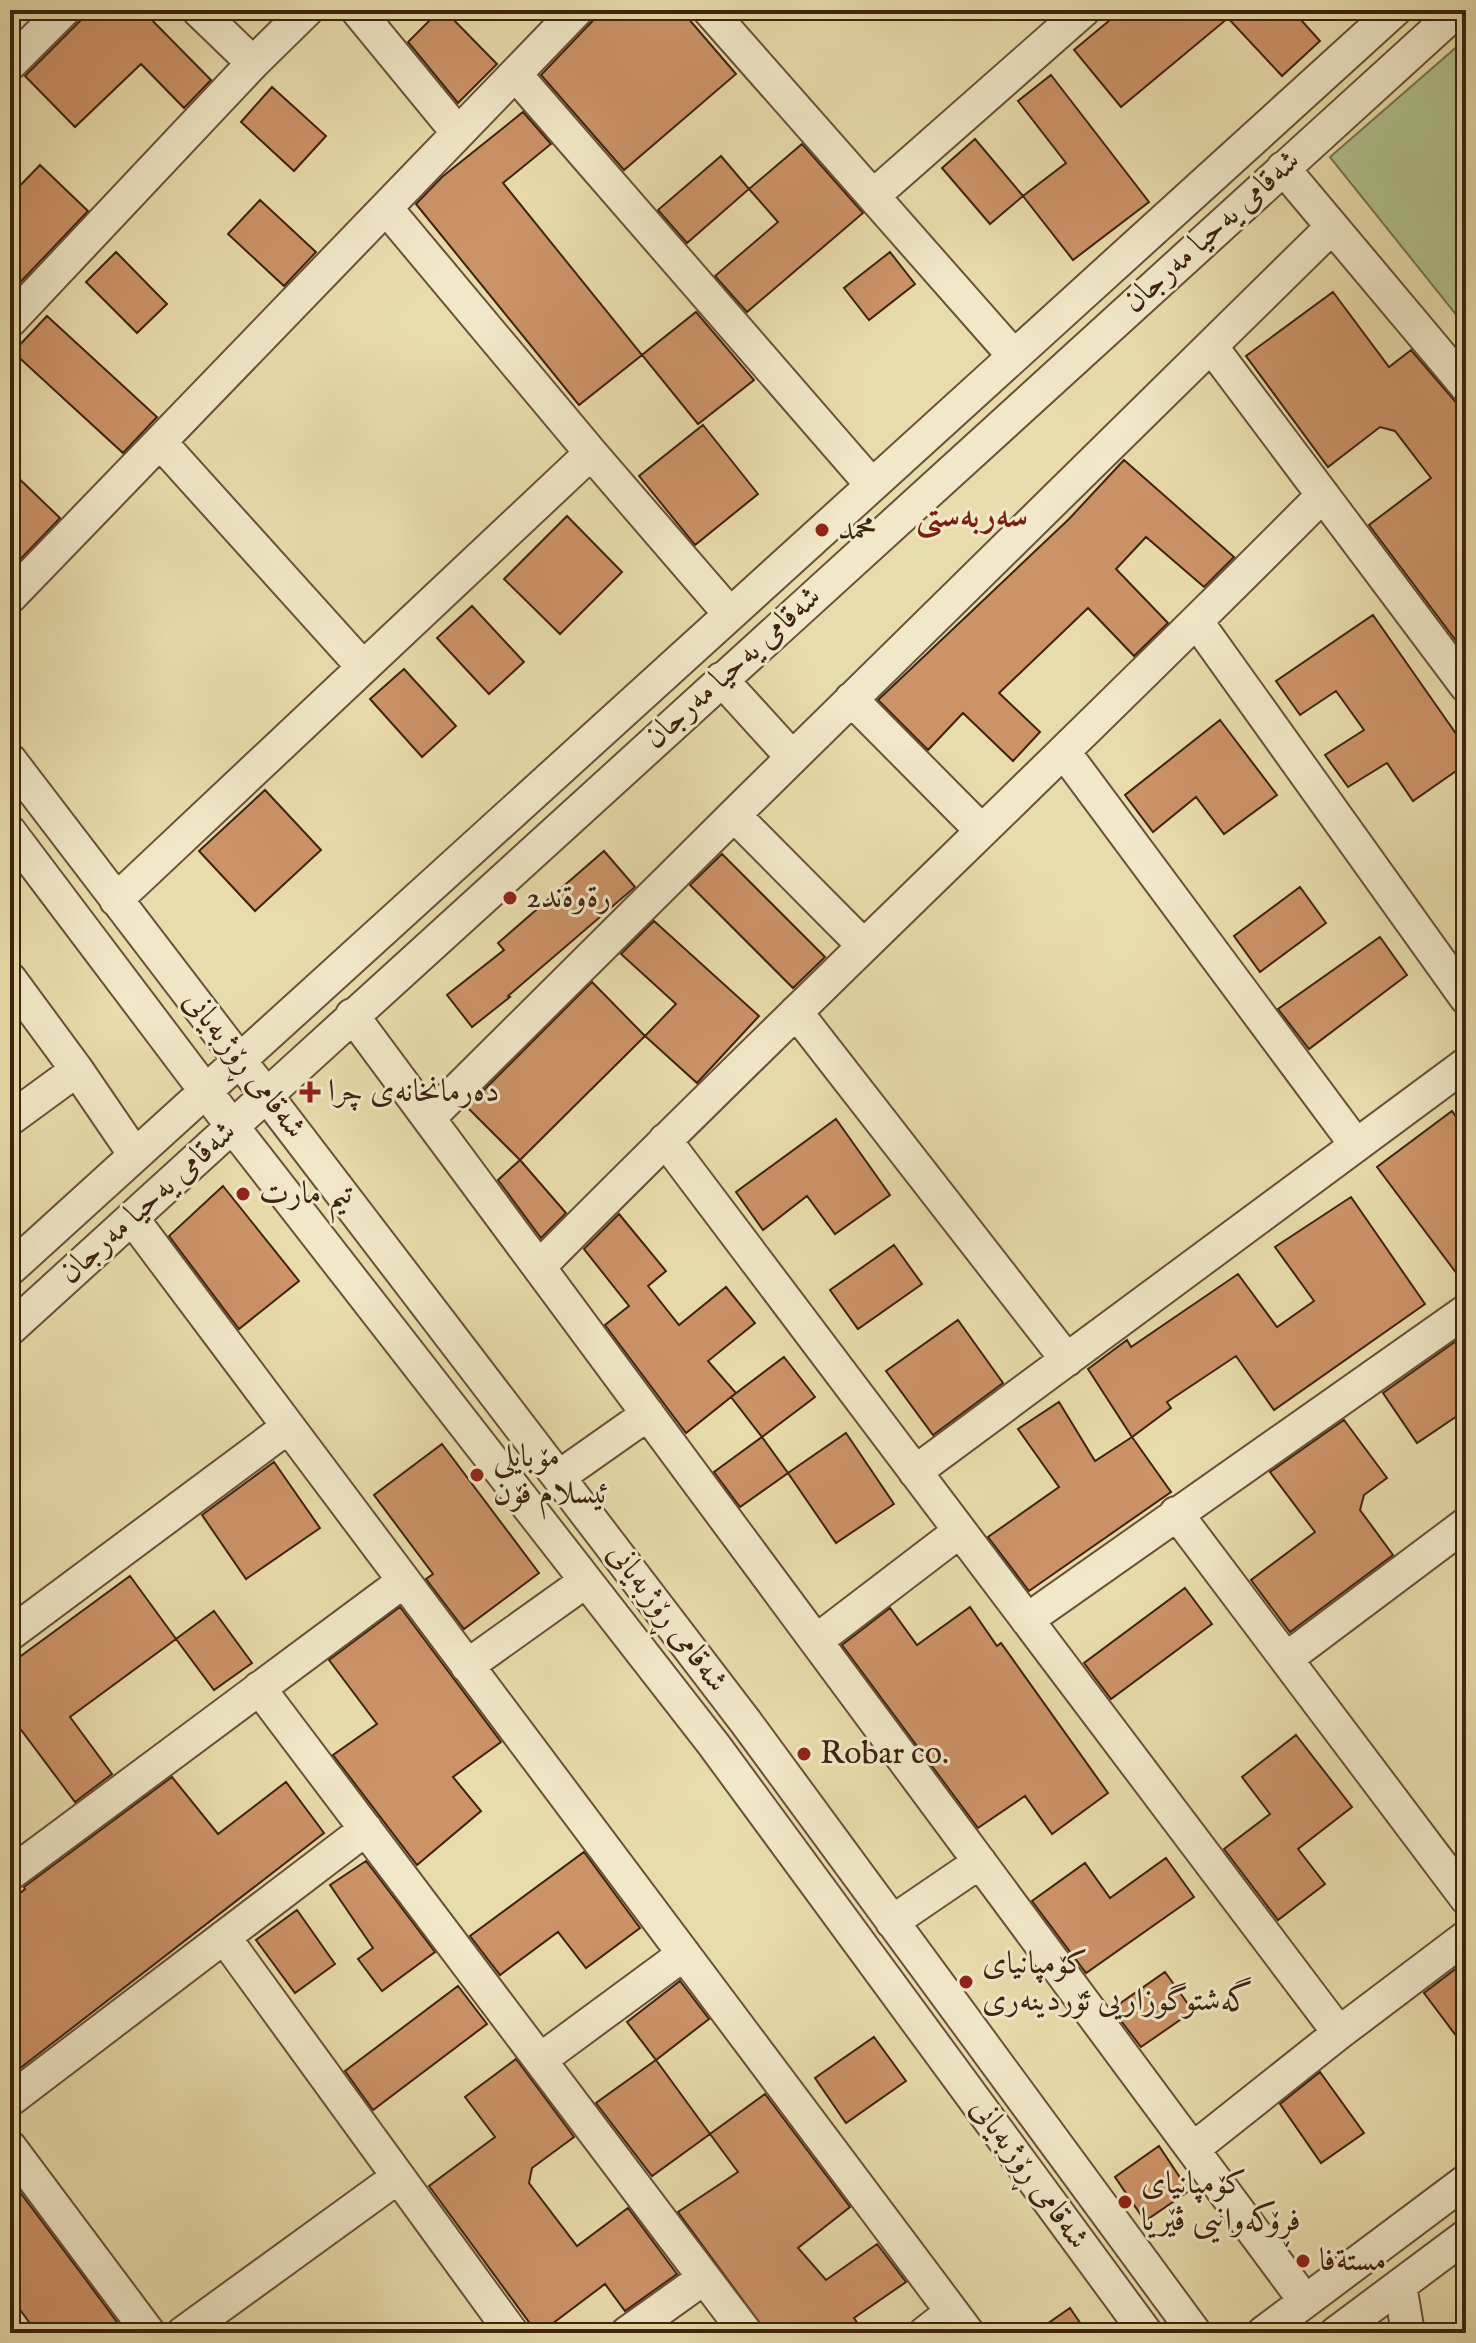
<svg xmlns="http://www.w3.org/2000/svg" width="1476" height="2343" viewBox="0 0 1476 2343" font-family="'IM FELL English',Amiri,serif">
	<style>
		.green { fill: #b0c28e; stroke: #777250; stroke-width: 2 }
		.building { fill: #cc9367; stroke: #3e2211; stroke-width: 2 }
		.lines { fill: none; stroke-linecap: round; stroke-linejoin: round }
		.minor-casing { stroke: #695038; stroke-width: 36 }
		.minor { stroke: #f1e8c9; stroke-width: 32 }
		.poi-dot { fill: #8f2418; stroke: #f1e8c9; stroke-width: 3 }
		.labels { text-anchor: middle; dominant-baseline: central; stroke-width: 6; stroke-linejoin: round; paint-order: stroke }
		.street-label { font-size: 32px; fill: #3e2211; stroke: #f1e8c9 }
		.poi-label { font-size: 32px; fill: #3e2211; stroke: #f1e8c9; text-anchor: start }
		.neighbourhood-label { font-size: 34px; font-weight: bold; fill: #7a1f14; stroke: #f1e8c9 }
	</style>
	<rect width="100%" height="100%" fill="#e9dcac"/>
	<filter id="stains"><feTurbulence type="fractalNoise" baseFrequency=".0025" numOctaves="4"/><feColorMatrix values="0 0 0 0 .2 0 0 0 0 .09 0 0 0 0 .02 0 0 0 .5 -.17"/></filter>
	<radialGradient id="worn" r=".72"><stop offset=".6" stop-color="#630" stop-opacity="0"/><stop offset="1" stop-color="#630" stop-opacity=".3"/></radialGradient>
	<path class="green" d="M 1460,44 L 1466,59 L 1466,327 L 1330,157 Z"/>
	<path class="building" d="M 91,10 L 142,10 L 211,80 L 184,108 L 141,64 L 75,127 L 25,76 Z
		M 440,10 L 444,10 L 497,64 L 458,103 L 408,42 Z
		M 603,10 L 681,10 L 736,74 L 624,170 L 541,75 Z
		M 1122,10 L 1292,10 L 1320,41 L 1282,76 L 1228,18 L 1121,107 L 1074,50 Z
		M 1051,75 L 1149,202 L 1073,260 L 1023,196 L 1066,163 L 1018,101 Z
		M 272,87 L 326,136 L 294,171 L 241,122 Z
		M 523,112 L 551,144 L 503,183 L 642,355 L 579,405 L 416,204 L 442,177 Z
		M 975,139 L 1023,196 L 990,224 L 942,168 Z
		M 802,144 L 863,213 L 747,312 L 715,276 L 778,222 L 749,189 Z
		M 721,156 L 749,189 L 687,243 L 658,210 Z
		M 40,165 L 88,211 L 10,293 L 10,196 Z
		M 260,200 L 316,252 L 284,286 L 228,234 Z
		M 116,252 L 167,304 L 137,333 L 86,282 Z
		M 890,252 L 915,284 L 869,320 L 844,288 Z
		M 1333,292 L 1389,367 L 1411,350 L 1466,414 L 1466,654 L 1369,525 L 1431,478 L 1395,431 L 1380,427 L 1328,467 L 1246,356 Z
		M 696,312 L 754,380 L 698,424 L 642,355 Z
		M 47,316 L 157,417 L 123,453 L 13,352 Z
		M 703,425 L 758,494 L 695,545 L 639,476 Z
		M 1124,460 L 1234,557 L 1204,587 L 1146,537 L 1116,569 L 1168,623 L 1134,656 L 1088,608 L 999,693 L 1040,732 L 1013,761 L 963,713 L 928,750 L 878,700 L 1069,519 Z
		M 10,470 L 60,518 L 10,570 Z
		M 567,516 L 622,572 L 560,634 L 504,579 Z
		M 472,606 L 524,662 L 489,694 L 437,638 Z
		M 1373,615 L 1466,748 L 1466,764 L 1413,801 L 1387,763 L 1348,787 L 1325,755 L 1364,730 L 1336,691 L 1300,715 L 1276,681 Z
		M 404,669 L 456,726 L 422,757 L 370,699 Z
		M 1220,720 L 1277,795 L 1224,834 L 1196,797 L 1153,832 L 1125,795 Z
		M 265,790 L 321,850 L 255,911 L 199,851 Z
		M 604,851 L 635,887 L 508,996 L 510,997 L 472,1027 L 447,995 L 504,950 L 498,943 Z
		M 722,854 L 825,957 L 793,988 L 690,885 Z
		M 1300,887 L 1326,923 L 1260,972 L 1234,936 Z
		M 654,921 L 759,1016 L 697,1083 L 645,1036 L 676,1004 L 621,954 Z
		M 1380,937 L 1407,975 L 1309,1049 L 1278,1009 Z
		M 592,982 L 645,1036 L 520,1160 L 467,1107 Z
		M 1452,1111 L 1466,1131 L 1466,1286 L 1377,1167 Z
		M 836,1119 L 890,1195 L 835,1234 L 807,1196 L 763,1230 L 736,1192 Z
		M 520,1160 L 566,1213 L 541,1238 L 498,1180 Z
		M 223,1186 L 299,1281 L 239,1329 L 169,1236 Z
		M 1351,1197 L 1425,1304 L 1274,1410 L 1236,1356 L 1167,1402 L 1171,1408 L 1132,1437 L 1088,1369 L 1127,1340 L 1131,1347 L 1238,1274 L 1277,1327 L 1314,1301 L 1275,1247 Z
		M 619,1214 L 666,1271 L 648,1286 L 679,1325 L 726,1287 L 755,1323 L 708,1361 L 736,1393 L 686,1433 L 605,1325 L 629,1306 L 584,1249 Z
		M 894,1245 L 922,1284 L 858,1329 L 830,1290 Z
		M 958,1320 L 1003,1383 L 933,1435 L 886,1371 Z
		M 1466,1334 L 1466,1410 L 1417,1443 L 1383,1393 Z
		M 784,1357 L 815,1397 L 762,1437 L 731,1397 Z
		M 1059,1402 L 1095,1461 L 1132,1437 L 1171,1492 L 1029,1591 L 988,1537 L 1059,1487 L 1018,1429 Z
		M 1344,1420 L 1387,1478 L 1364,1495 L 1360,1510 L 1393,1555 L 1290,1632 L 1251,1580 L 1315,1532 L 1270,1472 Z
		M 846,1433 L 894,1504 L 836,1543 L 788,1473 Z
		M 762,1437 L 788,1473 L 740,1507 L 714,1472 Z
		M 442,1444 L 539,1573 L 464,1629 L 426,1579 L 433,1574 L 374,1495 Z
		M 274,1462 L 320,1528 L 246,1579 L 202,1515 Z
		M 130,1576 L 176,1639 L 70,1717 L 112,1774 L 75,1802 L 10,1715 L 10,1664 Z
		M 1185,1588 L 1212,1624 L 1111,1699 L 1084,1663 Z
		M 400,1607 L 501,1742 L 453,1777 L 481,1811 L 417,1865 L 333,1755 L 377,1724 L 329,1660 Z
		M 970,1607 L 997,1646 L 1001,1643 L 1108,1793 L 1052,1834 L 1025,1796 L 978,1828 L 842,1645 L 890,1608 L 917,1645 Z
		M 214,1611 L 252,1663 L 214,1690 L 176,1639 Z
		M 1296,1735 L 1352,1807 L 1298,1849 L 1325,1884 L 1278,1920 L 1224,1849 L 1270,1814 L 1242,1777 Z
		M 172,1777 L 218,1834 L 286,1782 L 324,1833 L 10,2076 L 10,1902 L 25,1889 L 24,1887 Z
		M 584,1852 L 640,1928 L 586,1968 L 558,1932 L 500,1975 L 470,1936 Z
		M 1166,1858 L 1194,1897 L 1086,1973 L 1032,1901 L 1085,1863 L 1110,1898 Z
		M 366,1861 L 435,1952 L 382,1991 L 358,1959 L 373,1948 L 330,1885 Z
		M 297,1910 L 335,1964 L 295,1993 L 256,1940 Z
		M 1466,1961 L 1466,2049 L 1424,1993 Z
		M 1165,1972 L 1193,2011 L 1141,2047 L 1112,2009 Z
		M 680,1981 L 709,2019 L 656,2060 L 627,2022 Z
		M 458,1986 L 487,2024 L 373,2110 L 345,2071 Z
		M 874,2037 L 906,2081 L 846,2123 L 815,2078 Z
		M 516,2059 L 574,2137 L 532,2168 L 529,2183 L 577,2246 L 628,2208 L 677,2274 L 625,2311 L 605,2284 L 540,2333 L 537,2333 L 429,2186 L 495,2137 L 465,2097 Z
		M 656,2060 L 710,2134 L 652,2176 L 596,2103 Z
		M 1320,2072 L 1364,2133 L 1321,2163 L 1280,2104 Z
		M 765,2094 L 850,2207 L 798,2248 L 826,2280 L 877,2244 L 906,2282 L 854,2318 L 864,2333 L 767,2333 L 678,2212 L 738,2172 L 710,2134 Z
		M 1159,2146 L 1189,2191 L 1145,2221 L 1115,2177 Z
		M 10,2179 L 86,2280 L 125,2333 L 37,2333 L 29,2322 L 10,2296 Z
		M 1070,2308 L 1087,2333 L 1034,2333 Z"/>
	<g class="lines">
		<defs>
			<path id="minor" d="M 198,10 L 253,63
				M 357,10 L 458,133
				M 709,10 L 1013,355
				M 10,64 L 64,10
				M 515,74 L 871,484
				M 1283,168 L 1466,386
				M 873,196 L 1084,10
				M 386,208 L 591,453 L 729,613
				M 10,321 L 253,63 L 307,10
				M 1211,346 L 1466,686
				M 160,442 L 363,667
				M 10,597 L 577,10
				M 1197,622 L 1466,998
				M 721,679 L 792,757
				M 851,699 L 982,831
				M 1064,752 L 1356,1145
				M 10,760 L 745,1721 L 1195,2333
				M 734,815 L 864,946
				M 10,832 L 232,1126 L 714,1745 L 1146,2333
				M 116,900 L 591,453
				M 10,979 L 77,1070 L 135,1155
				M 796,1012 L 1067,1360
				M 352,1015 L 1305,2301
				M 429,1118 L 734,815 L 1332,227
				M 10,1119 L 77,1070
				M 665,1140 L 1339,2033
				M 132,1218 L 968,2333
				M 539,1267 C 797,1006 1065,755 1323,495
				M 10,1269 L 1395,10
				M 10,1329 L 1458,10
				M 915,1472 L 1466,1064
				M 560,1476 L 648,1414
				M 1176,1513 L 1466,1898
				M 1027,1620 L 1466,1311
				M 10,1634 L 288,1427
				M 816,1641 L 960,1531
				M 1286,1659 L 1466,1524
				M 467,1666 L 586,1581
				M 259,1688 L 746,2333
				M 10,1874 L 404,1581
				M 892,1922 L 980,1862
				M 224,1937 L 512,2333
				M 540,2060 L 684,1954
				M 10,2100 L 366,1829
				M 10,2147 L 149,2333
				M 1193,2149 L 1339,2033 L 1466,1937
				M 1400,2285 L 1408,2333
				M 183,2333 L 398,2177
				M 627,2333 L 704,2278
				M 925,2333 L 952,2312
				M 1263,2333 L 1466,2181
				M 1336,2333 L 1466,2236"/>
		</defs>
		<use href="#minor" class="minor-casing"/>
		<use href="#minor" class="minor"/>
	</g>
	<g class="poi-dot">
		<circle cx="822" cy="530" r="8"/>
		<circle cx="510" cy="898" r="8"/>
		<path d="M306 1080h8v8h8v8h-8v8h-8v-8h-8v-8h8z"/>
		<circle cx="243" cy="1194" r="8"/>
		<circle cx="477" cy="1475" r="8"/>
		<circle cx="804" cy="1754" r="8"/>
		<circle cx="966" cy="1982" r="8"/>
		<circle cx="1125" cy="2202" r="8"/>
		<circle cx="1303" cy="2261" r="8"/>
	</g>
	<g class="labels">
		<g class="street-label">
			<text transform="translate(1212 232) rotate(-42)">شەقامی یەحیا مەرجان</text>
			<text transform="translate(733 668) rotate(-42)">شەقامی یەحیا مەرجان</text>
			<text transform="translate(244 1065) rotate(52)">شەقامی ڕۆژبەیانی</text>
			<text transform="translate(148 1203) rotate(-42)">شەقامی یەحیا مەرجان</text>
			<text transform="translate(667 1618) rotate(53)">شەقامی ڕۆژبەیانی</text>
			<text transform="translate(1029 2174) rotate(54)">شەقامی ڕۆژبەیانی</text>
		</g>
		<g class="poi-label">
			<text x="838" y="530">محمد</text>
			<text x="526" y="898">رةوةند2</text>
			<text x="328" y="1092">دەرمانخانەی چرا</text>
			<text x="259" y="1194">تیم مارت</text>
			<text x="493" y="1457">مۆبایلی<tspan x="493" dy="37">ئیسلام فۆن</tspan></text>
			<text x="820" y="1754">Robar co.</text>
			<text x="982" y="1964">کۆمپانیای<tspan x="982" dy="37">گەشتوگوزاریی ئۆردینەری</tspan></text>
			<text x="1141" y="2184">کۆمپانیای<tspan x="1141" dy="37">فڕۆکەوانیی ڤێریا</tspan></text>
			<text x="1319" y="2261">مستةفا</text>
		</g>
		<g class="neighbourhood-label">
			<text x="972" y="516">سه‌ربه‌ستی</text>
		</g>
	</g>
	<rect width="1476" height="2343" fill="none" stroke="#e9dcac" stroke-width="40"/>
	<rect x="12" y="12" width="1452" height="2319" fill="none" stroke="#3e2211" stroke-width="4"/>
	<rect x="20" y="20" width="1436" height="2303" fill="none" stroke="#3e2211" stroke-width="2"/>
	<rect width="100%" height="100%" filter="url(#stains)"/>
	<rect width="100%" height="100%" fill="url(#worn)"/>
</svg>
